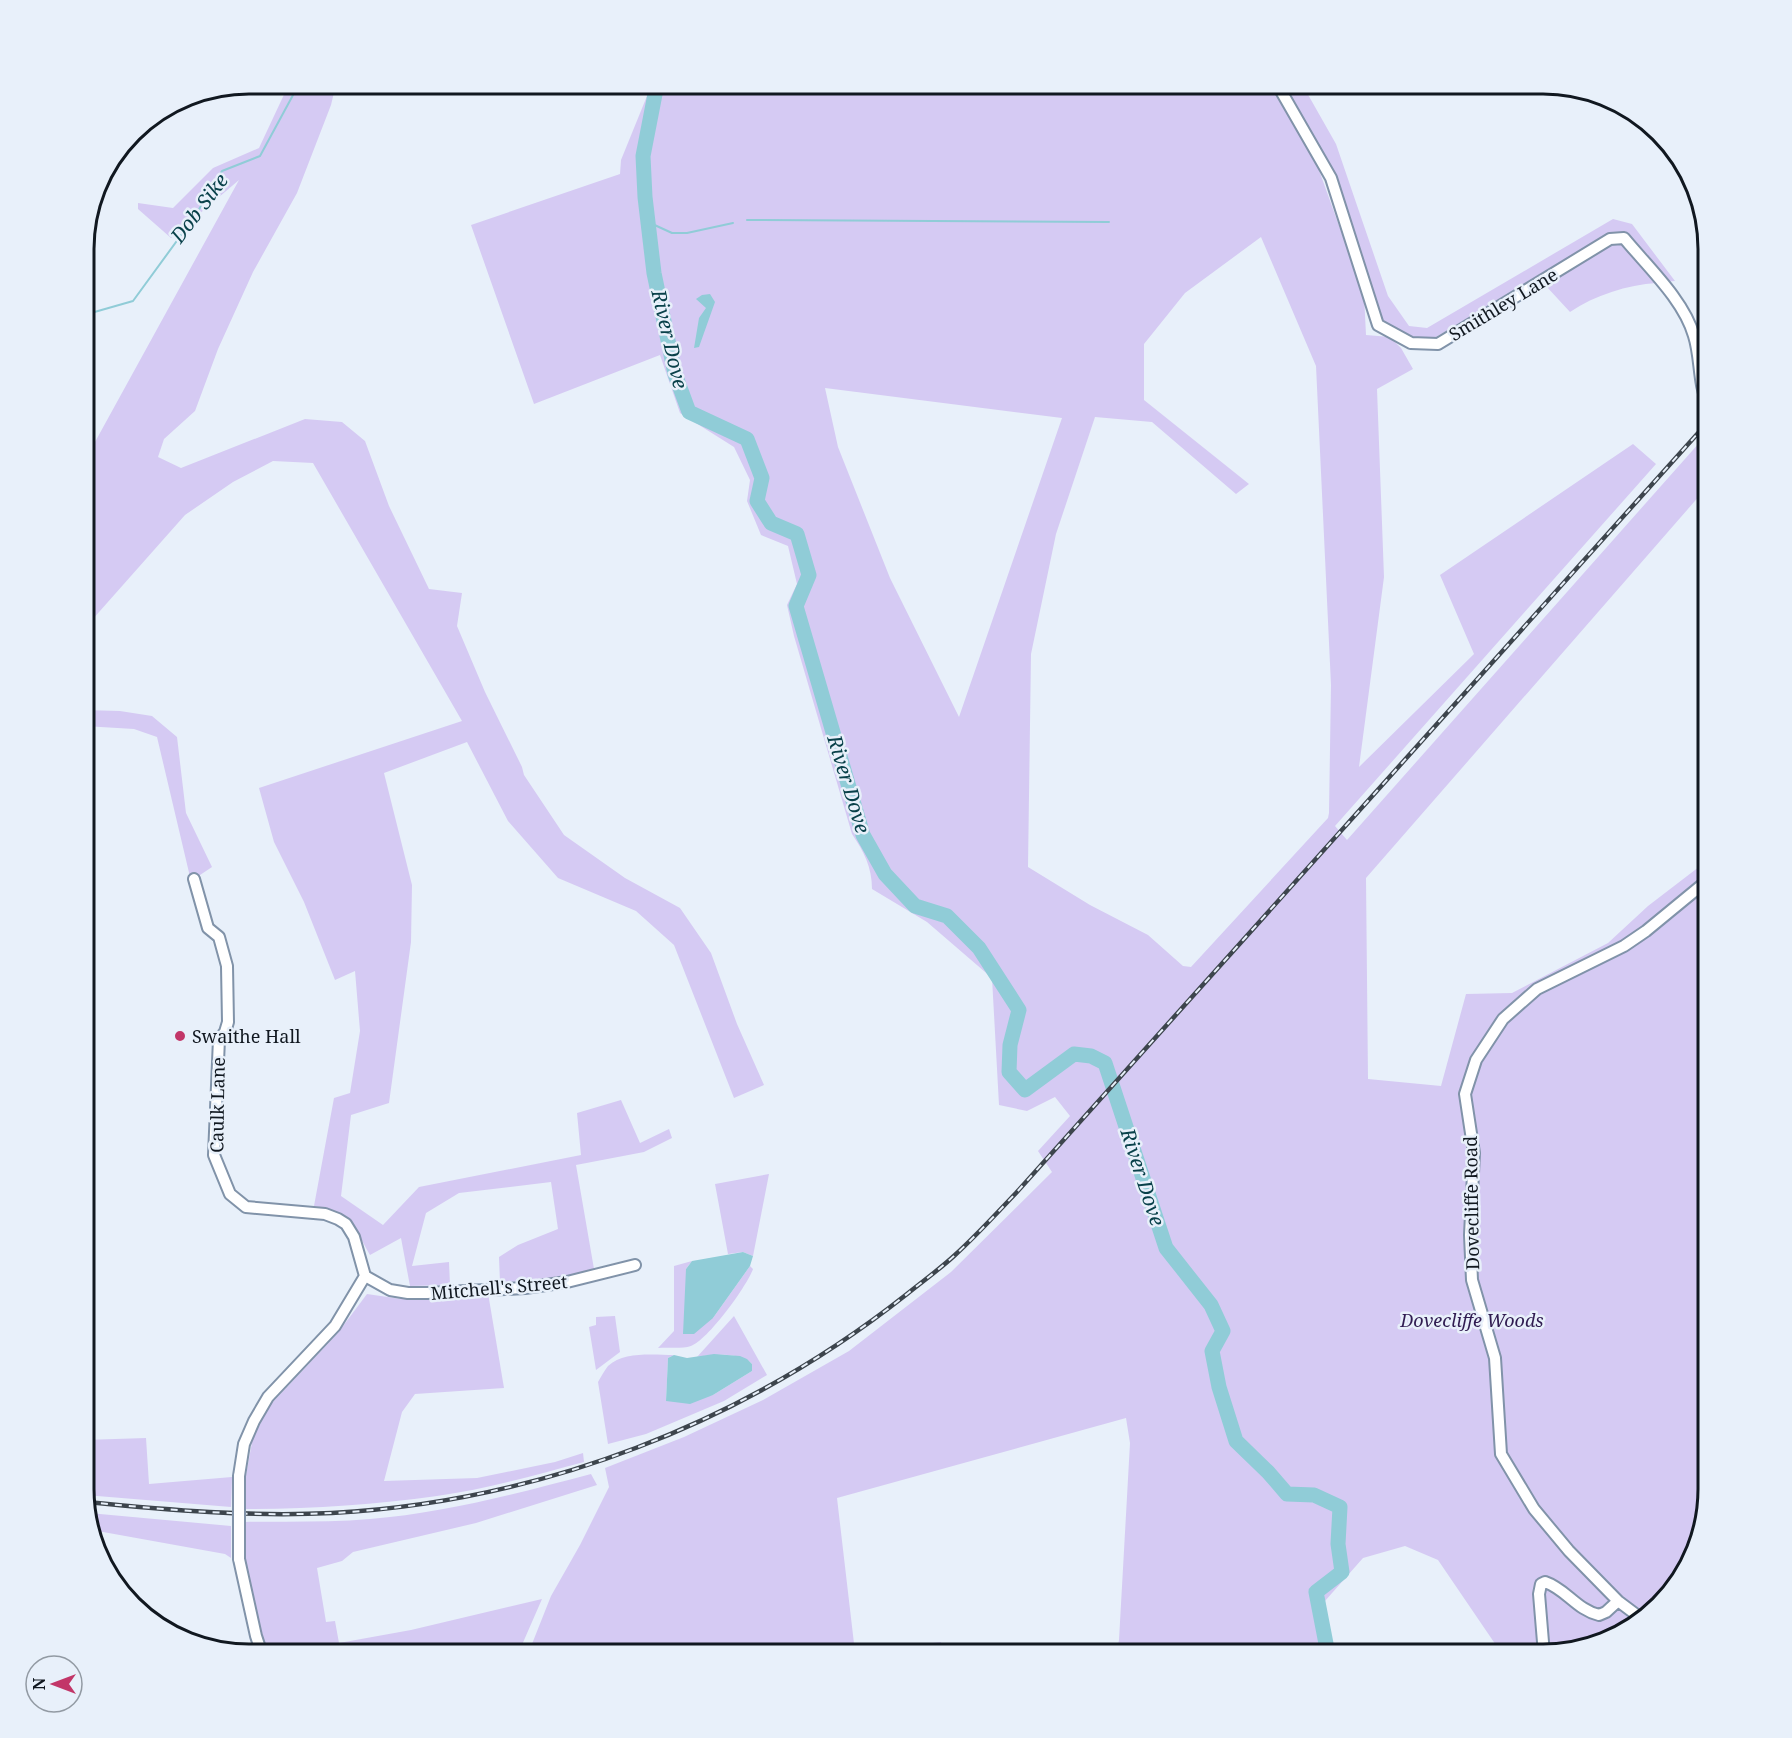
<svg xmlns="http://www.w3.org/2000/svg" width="1792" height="1738" viewBox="0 0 1792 1738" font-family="'Noto Serif',serif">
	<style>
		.green { fill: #d5caf3; fill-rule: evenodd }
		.water { fill: #90ccd7 }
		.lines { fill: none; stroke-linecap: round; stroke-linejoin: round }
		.stream { stroke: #90ccd7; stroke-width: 2 }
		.river { stroke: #90ccd7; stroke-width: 15 }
		.minor-casing { stroke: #8193a9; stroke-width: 14 }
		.minor { stroke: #fff; stroke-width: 10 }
		.rail-casing { stroke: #3d454d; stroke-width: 4.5 }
		.rail { stroke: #e8f0fa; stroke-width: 2; stroke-dasharray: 7; stroke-linecap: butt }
		.minor-bridge-casing { stroke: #8193a9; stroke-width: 14; stroke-linecap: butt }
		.minor-bridge { stroke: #fff; stroke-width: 10 }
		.poi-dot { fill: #c23668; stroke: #e8f0fa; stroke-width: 2 }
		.labels { text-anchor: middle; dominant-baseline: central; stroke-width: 5; stroke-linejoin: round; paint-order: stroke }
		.street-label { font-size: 18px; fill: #111820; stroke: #e8f0fa }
		.poi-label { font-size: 18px; fill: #111820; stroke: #e8f0fa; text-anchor: start }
		.park-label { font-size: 18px; font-style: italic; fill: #301c51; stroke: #e8f0fa }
		.water-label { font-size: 20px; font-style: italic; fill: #09414a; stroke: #e8f0fa }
		.rim { fill: none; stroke: #111820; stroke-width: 3 }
	</style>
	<rect width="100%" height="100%" fill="#e8f0fa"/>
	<path class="green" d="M 289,84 L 336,84 L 331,105 L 297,193 L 253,272 L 218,349 L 195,411 L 164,439 L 158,457 L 181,468 L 305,419 L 342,422 L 365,441 L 389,506 L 429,589 L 462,593 L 457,626 L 485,692 L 522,767 L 524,775 L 564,835 L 625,878 L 680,908 L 711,953 L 737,1024 L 764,1085 L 734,1098 L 674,945 L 636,911 L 558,878 L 508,821 L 467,742 L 384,773 L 412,885 L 411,942 L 389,1103 L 351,1115 L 341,1196 L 383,1225 L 419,1187 L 581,1155 L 577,1113 L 621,1100 L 640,1143 L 669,1129 L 672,1138 L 644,1152 L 576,1165 L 594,1269 L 565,1277 L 500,1283 L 499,1257 L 518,1245 L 558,1229 L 551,1182 L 459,1193 L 426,1213 L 412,1266 L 449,1262 L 450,1285 L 410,1286 L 401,1238 L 370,1255 C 354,1226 349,1212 314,1206 L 334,1098 L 350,1093 L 360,1031 L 355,971 L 335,980 L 304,902 L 274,842 L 259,788 L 462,721 L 313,463 L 273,461 L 233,482 L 185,515 L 84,629 L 84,462 L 239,180 L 171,238 L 138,209 L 138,203 L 173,208 L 213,168 L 259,148 Z
		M 643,84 L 1273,84 L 1315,159 L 1364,295 L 1366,335 L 1390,337 L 1401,348 L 1413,369 L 1377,389 L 1384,577 L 1359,767 L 1474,654 L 1440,575 L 1633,444 L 1656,464 L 1335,826 L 1347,840 L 1708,433 L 1708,486 L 1366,878 L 1368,1079 L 1441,1086 L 1466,994 L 1512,993 L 1608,943 L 1648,906 L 1708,860 L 1708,1489 L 1695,1552 L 1652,1613 L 1606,1642 L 1543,1654 L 1502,1654 L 1438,1560 L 1405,1546 L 1363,1558 L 1325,1601 L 1333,1654 L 1116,1654 L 1119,1640 L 1130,1443 L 1126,1418 L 837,1498 L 855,1652 L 941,1642 L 942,1654 L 528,1654 L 551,1596 L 580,1545 L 609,1487 L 605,1468 L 684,1437 L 763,1400 L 849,1351 L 951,1272 L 1052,1172 L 1038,1151 L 1070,1116 L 1055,1097 L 1027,1111 L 999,1105 L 992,978 L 927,922 L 872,889 C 872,867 864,852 852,834 L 794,636 L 787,605 L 797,584 L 788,546 L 761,535 L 747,501 L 750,480 L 734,447 L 680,413 L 660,355 L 534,404 L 471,225 L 620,174 L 621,160 L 647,96 ZM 1261,237 L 1316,366 L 1331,685 L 1329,813 L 1328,818 L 1191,967 L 1183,966 L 1148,935 L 1090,905 L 1028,867 L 1031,654 L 1056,534 L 1095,417 L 1152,422 L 1236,494 L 1249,484 L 1144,400 L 1144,344 L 1185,293 ZM 825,388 L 1062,418 L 959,717 L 890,578 L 838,447 Z
		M 1282,84 L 1302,84 L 1336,144 L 1388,296 L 1409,326 L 1427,328 L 1613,219 L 1632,224 L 1675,281 L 1663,282 L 1624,234 L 1608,235 L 1436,337 L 1412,339 L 1382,322 L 1335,176 Z
		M 1612,243 L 1622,243 L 1657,283 C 1627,285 1595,295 1570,312 L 1546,286 Z
		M 84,710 L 120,711 L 152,716 L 177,737 L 186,813 L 212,867 L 191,881 L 157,737 L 134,729 L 84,726 Z
		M 769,1174 L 753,1256 L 743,1252 L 728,1254 L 715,1184 Z
		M 692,1261 L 686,1269 L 713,1318 L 750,1266 L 753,1269 C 747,1286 708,1340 691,1346 C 682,1349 668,1347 658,1348 L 674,1331 L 674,1266 Z
		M 488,1293 L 504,1388 L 415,1394 L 402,1412 L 384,1481 L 477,1478 L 555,1462 L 583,1453 L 584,1462 C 536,1475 487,1489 437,1496 C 374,1505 310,1509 246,1509 L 246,1475 L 253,1437 L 270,1405 L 337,1334 L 367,1294 L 401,1299 Z
		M 615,1316 L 620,1352 L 596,1370 L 589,1327 L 596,1325 L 596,1317 Z
		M 734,1316 L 767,1375 L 724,1401 L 646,1434 L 608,1444 L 598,1382 C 601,1377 604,1371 608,1366 C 624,1351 654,1355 674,1355 L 668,1358 L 666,1401 L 713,1395 L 752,1371 L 752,1364 C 741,1352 712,1354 697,1357 Z
		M 146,1438 L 149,1484 L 232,1477 L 231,1507 L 85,1495 L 84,1440 Z
		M 591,1474 L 597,1485 L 476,1523 L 353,1552 L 342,1561 L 317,1568 L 326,1622 L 335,1621 L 339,1643 L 411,1630 L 542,1599 L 518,1654 L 266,1654 L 258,1633 L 244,1561 L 245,1522 C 286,1521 329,1523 370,1519 C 445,1513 519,1493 591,1474 Z
		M 89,1513 L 231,1526 L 231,1558 L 225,1554 L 92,1530 Z"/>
	<path class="water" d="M 710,294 L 715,302 L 699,347 L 694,348 L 699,318 L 706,308 L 696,299 L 702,295 Z
		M 743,1252 L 753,1256 L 750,1266 L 713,1318 L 694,1334 L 683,1334 L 686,1269 L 692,1261 Z
		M 714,1354 L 740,1356 L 747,1359 L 752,1364 L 752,1371 L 713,1395 L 690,1404 L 666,1401 L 668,1358 L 674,1355 L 687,1358 Z"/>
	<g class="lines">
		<path class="stream" d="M 747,220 L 1109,222
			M 648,222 L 672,233 L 687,233 L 733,223
			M 84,315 L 133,301 L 195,216 L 222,171 L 260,156 L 299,84"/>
		<path class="river" d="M 657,84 L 643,156 L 645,197 L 654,273 L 675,374 L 689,412 L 747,439 L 762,478 L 757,501 L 771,523 L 797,534 L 809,575 L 796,606 L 863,835 L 885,874 L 915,906 L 947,916 L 979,948 L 1019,1010 L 1010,1045 L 1009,1072 L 1025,1090 L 1074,1054 L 1091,1056 L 1105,1063 L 1166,1248 L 1211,1305 L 1223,1331 L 1212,1351 L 1219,1387 L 1236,1441 L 1268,1472 L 1287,1494 L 1314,1495 L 1340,1507 L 1338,1544 L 1342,1572 L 1316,1592 L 1328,1654"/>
		<defs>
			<path id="minor" d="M 1277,84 L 1331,178 L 1378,325 L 1411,343 L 1438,344 L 1610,239 L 1624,238 C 1647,266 1684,300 1694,336 C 1701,358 1698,383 1708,405
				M 194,879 L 208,928 L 219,937 L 227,966 L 228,1022 L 225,1032 L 219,1039 L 214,1155 L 230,1194 L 246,1207 L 325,1214 L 338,1219 L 346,1224 L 354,1237 L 365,1276
				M 365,1276 L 390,1290 L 408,1293 L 427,1293 L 525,1288 L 567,1282 L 635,1265
				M 239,1476 L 244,1444 L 254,1421 L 268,1397 L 335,1326 L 365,1276
				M 239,1559 L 256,1636 L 262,1654
				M 1642,1619 L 1618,1601 L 1569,1551 L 1534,1509 L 1501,1454 L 1495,1358 L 1472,1280 L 1470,1235 L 1474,1153 L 1465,1094 L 1476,1060 L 1503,1019 L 1537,989 L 1624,946 L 1646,931 L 1708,880
				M 1544,1654 L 1539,1594 L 1541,1584 L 1545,1582 C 1566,1589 1577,1610 1599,1615 L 1606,1612 L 1618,1601"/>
		</defs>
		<use href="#minor" class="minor-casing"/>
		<use href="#minor" class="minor"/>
		<defs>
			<path id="rail" d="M 87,1502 C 168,1510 250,1517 332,1513 C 540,1502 744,1423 907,1294 C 923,1281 940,1269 955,1255 C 976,1236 996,1214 1016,1193 L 1708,422"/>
		</defs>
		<use href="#rail" class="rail-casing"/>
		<use href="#rail" class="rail"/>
		<defs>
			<path id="minor-bridge" d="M 239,1476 L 239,1559"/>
		</defs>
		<use href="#minor-bridge" class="minor-bridge-casing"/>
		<use href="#minor-bridge" class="minor-bridge"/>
	</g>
	<circle class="poi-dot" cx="180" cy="1036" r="6"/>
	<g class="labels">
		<g class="street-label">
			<text transform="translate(1503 304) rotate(-31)">Smithley Lane</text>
			<text transform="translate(217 1105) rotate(-89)">Caulk Lane</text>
			<text transform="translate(1471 1203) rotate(-91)">Dovecliffe Road</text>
			<text transform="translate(499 1287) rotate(-5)">Mitchell's Street</text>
		</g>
		<g class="poi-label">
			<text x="192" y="1036">Swaithe Hall</text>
		</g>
		<g class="park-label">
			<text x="1472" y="1320">Dovecliffe Woods</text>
		</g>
		<g class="water-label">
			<text transform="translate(199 208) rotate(-53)">Dob Sike</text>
			<text transform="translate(670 339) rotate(77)">River Dove</text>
			<text transform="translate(849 784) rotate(73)">River Dove</text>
			<text transform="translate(1143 1177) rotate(72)">River Dove</text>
		</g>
	</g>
	<path d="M0 0H1792V1738H0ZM249 94H1543A155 155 0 0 1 1698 249V1489A155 155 0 0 1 1543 1644H249A155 155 0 0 1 94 1489V249A155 155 0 0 1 249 94Z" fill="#e8f0fa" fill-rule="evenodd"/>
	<path class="rim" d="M249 94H1543A155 155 0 0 1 1698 249V1489A155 155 0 0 1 1543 1644H249A155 155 0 0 1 94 1489V249A155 155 0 0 1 249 94Z"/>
	<g transform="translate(54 1684) rotate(270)"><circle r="28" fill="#e8f0fa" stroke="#929aa3" stroke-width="1.5"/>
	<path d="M0-4.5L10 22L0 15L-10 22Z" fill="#c23668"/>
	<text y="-9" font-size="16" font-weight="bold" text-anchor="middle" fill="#111820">N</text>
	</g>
</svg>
